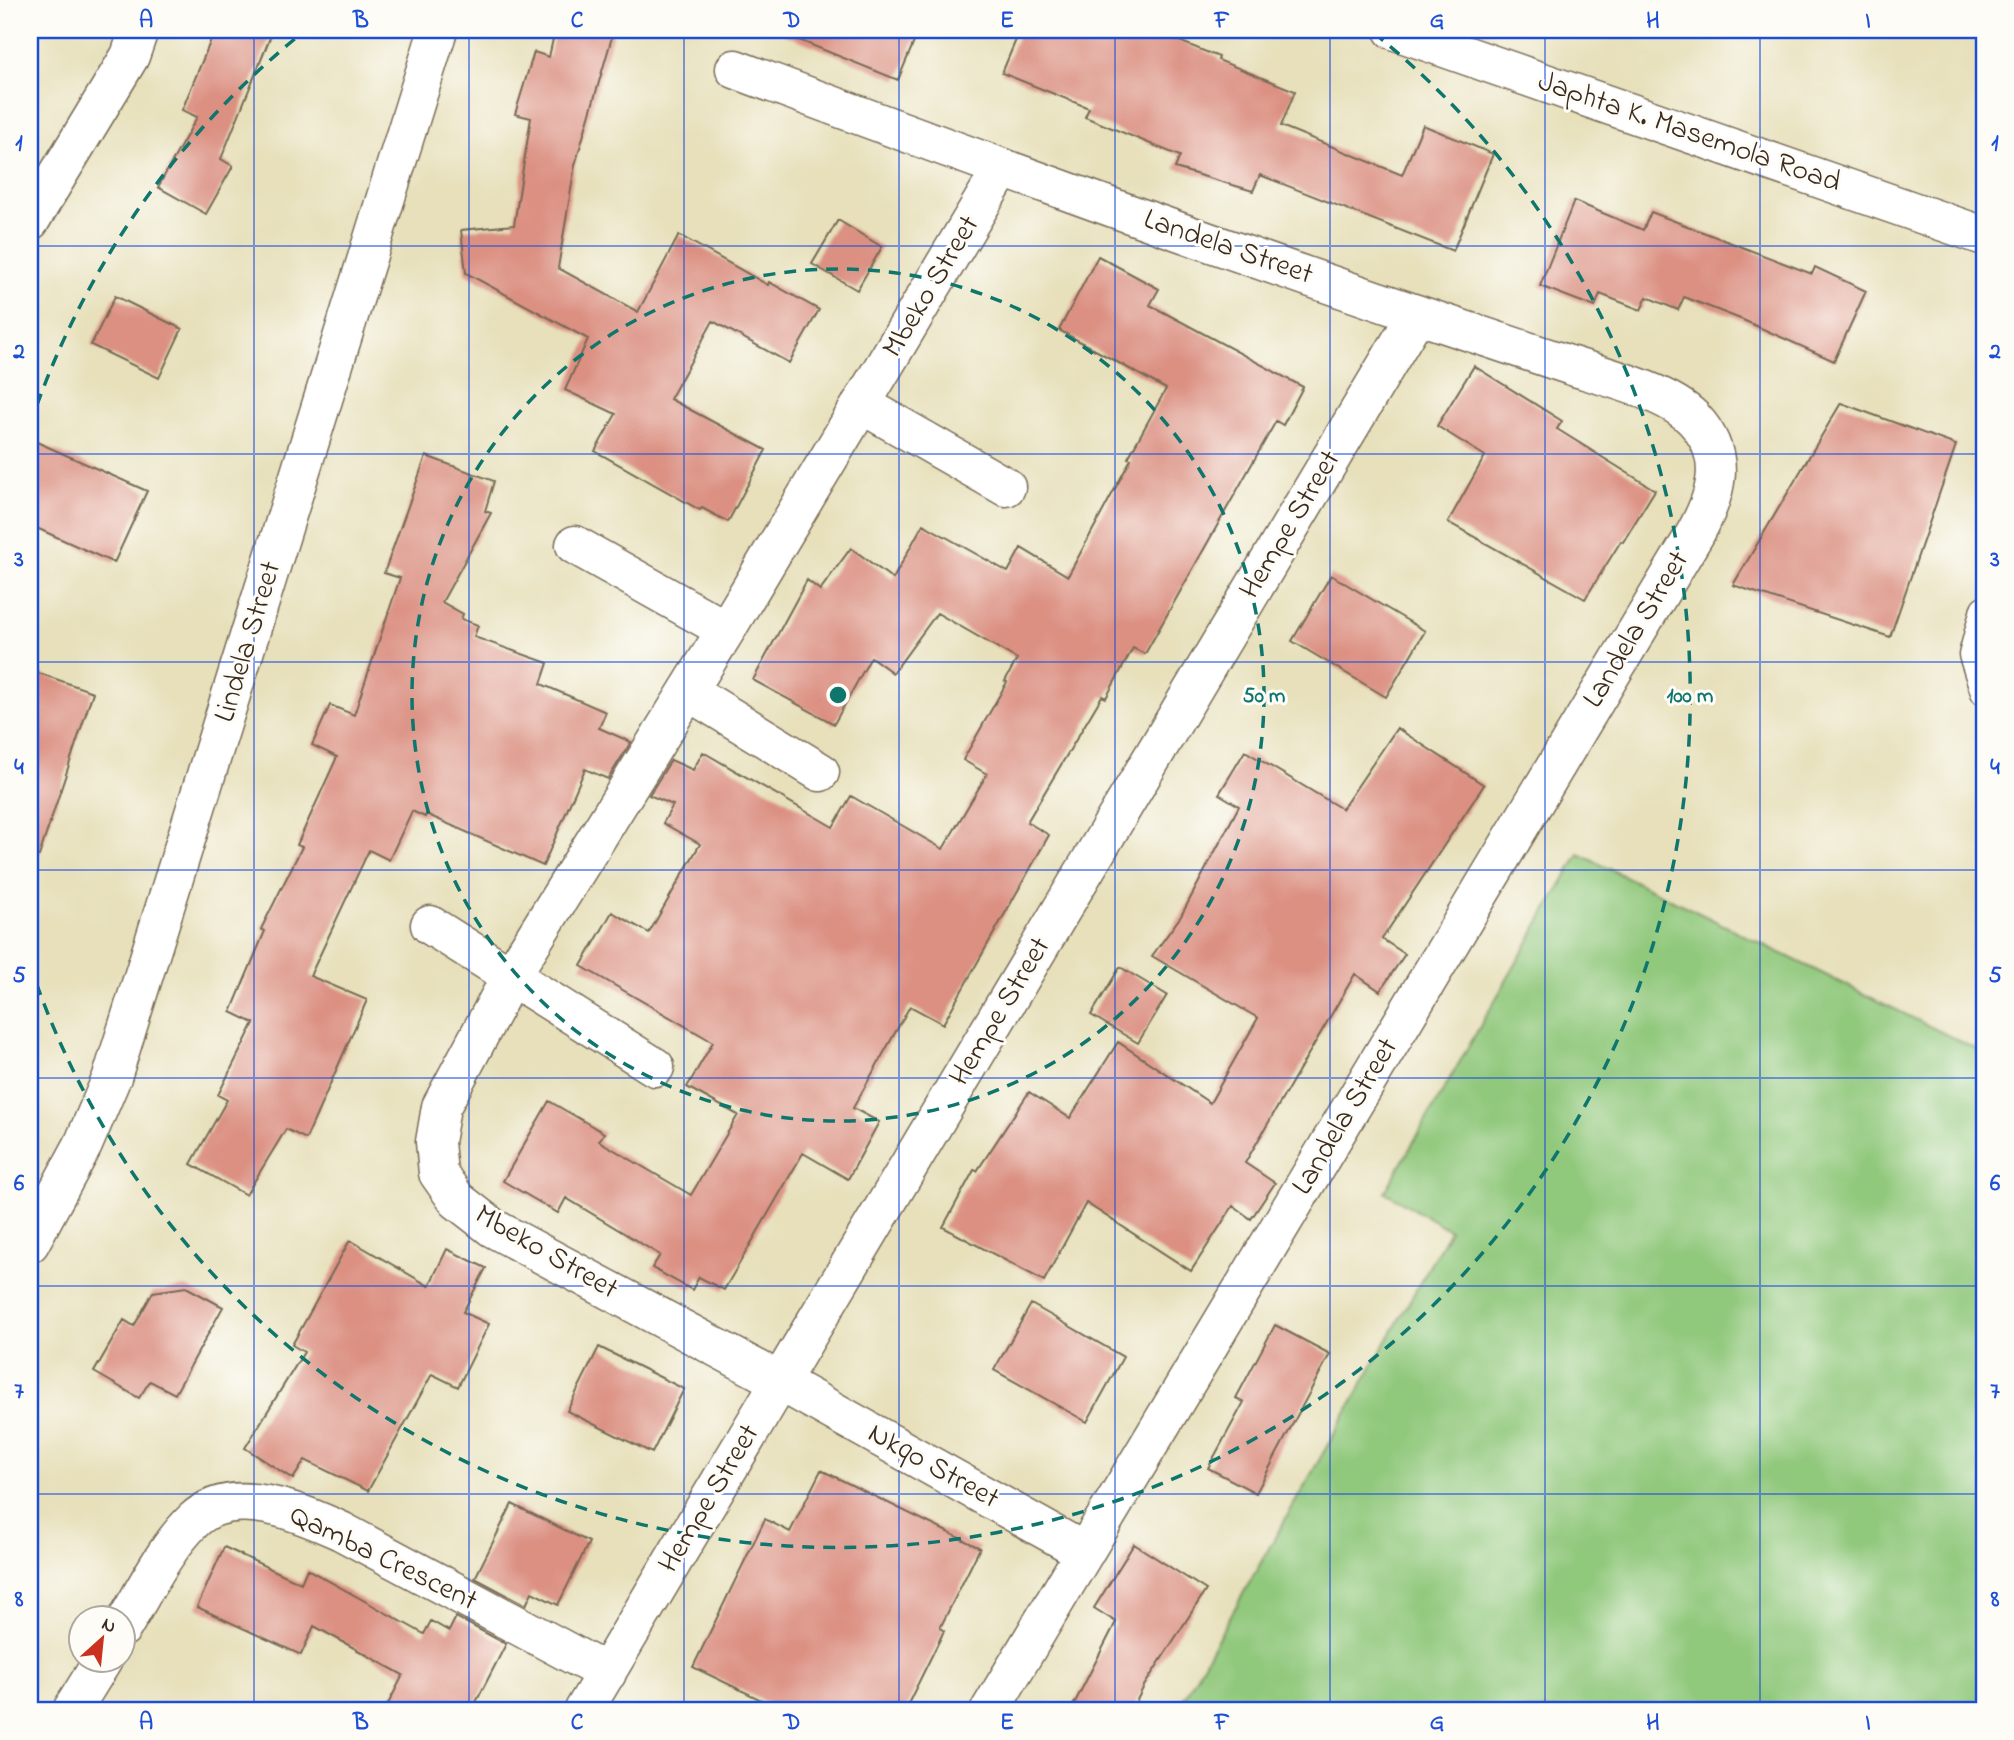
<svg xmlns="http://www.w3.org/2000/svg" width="2014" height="1740" viewBox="0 0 2014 1740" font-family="'Indie Flower',sans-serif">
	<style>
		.green { fill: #90c87b; stroke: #66794c; stroke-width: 2 }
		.building { fill: #db9082 }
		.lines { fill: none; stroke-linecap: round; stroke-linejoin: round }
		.lane-casing { stroke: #776a55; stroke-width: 29 }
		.street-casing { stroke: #776a55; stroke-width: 41 }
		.secondary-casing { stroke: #776a55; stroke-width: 41 }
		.lane { stroke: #fff; stroke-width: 26 }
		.street { stroke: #fff; stroke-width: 38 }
		.secondary { stroke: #fff; stroke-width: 38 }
		.grid { fill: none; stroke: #1d4ed8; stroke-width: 2; stroke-opacity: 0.55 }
		.ring { fill: none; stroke: #0f766e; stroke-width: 3.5; stroke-dasharray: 12 9 }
		.labels { text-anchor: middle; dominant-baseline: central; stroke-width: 6; stroke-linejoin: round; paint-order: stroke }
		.street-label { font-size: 30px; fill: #3b2a1e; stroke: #fdfcf7 }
		.centre { fill: #0f766e; stroke: #fdfcf7; stroke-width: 3.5 }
		.ring-label { font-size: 21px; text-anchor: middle; font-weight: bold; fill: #0f766e; stroke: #fdfcf7; stroke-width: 6; stroke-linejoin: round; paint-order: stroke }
		.neatline { fill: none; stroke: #1d4ed8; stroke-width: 2.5 }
		.grid-label { font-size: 23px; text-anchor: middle; font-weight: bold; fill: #1d4ed8 }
	</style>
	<rect width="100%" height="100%" fill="#fdfcf7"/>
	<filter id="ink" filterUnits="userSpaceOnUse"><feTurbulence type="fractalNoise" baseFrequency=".0143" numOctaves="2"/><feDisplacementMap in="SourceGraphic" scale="14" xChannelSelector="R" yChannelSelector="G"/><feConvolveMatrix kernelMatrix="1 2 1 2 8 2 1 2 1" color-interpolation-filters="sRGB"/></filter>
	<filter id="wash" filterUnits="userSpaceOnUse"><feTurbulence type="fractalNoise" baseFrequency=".00686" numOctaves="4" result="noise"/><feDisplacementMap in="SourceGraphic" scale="28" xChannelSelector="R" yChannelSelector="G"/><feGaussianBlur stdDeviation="1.57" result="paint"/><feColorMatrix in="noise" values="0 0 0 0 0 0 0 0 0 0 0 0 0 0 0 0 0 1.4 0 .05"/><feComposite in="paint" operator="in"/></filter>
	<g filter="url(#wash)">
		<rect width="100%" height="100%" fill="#e7e0bb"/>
		<path class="green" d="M 1579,854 L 1984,1053 L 1984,1710 L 1177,1710 L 1450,1230 L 1385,1192 Z"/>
		<g id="blocks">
			<path class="building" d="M 215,30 L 273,30 L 221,159 L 233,166 L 206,214 L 158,187 L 197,117 L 182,110 Z
				M 555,30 L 614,30 L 575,165 L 558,268 L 638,312 L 679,235 L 768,285 L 769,282 L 819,310 L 789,363 L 713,321 L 670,399 L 766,450 L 728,522 L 702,508 L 700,510 L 595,451 L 616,414 L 565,390 L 588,339 L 466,273 L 461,230 L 514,225 L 531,118 L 515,114 L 534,52 L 549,57 Z
				M 780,30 L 919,30 L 898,80 L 779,32 Z
				M 1020,30 L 1152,30 L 1219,57 L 1218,60 L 1295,91 L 1281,126 L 1402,175 L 1423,125 L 1493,154 L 1453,251 L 1260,175 L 1253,191 L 1175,168 L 1180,156 L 1085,117 L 1089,108 L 1002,73 Z
				M 1574,201 L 1643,230 L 1651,212 L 1812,274 L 1815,267 L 1866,291 L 1834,361 L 1743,320 L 1684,297 L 1678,310 L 1647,297 L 1641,310 L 1600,294 L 1595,307 L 1540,286 Z
				M 838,220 L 882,247 L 857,290 L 812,264 Z
				M 1098,256 L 1159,289 L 1150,305 L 1303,387 L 1283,425 L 1276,421 L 1145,654 L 1133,648 L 1106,698 L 1102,696 L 1027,822 L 1049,835 L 943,1024 L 910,1006 L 853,1108 L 879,1122 L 848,1179 L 803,1153 L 724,1290 L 699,1277 L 692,1290 L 652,1268 L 660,1255 L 566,1198 L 558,1213 L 503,1181 L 549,1101 L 604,1133 L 599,1141 L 691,1195 L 738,1115 L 687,1087 L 713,1042 L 581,966 L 612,912 L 649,933 L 700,844 L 663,823 L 673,805 L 649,795 L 671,760 L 693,770 L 703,752 L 833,827 L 851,796 L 943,849 L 987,774 L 963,760 L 1007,682 L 1005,681 L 1017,659 L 937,613 L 893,673 L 871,657 L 834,724 L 753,680 L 807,580 L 820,590 L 851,548 L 893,579 L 923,524 L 1008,572 L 1021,548 L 1068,576 L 1131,459 L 1128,458 L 1166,389 L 1059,330 Z
				M 115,296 L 182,329 L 159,378 L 91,345 Z
				M 1474,366 L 1562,421 L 1557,429 L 1655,490 L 1623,542 L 1621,541 L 1585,599 L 1448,522 L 1485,456 L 1437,426 Z
				M 1841,403 L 1956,445 L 1890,637 L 1733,585 Z
				M 30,439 L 147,491 L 114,563 L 30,525 Z
				M 426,456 L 494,481 L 485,511 L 491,513 L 442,602 L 463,614 L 461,619 L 478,625 L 474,637 L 548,663 L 541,684 L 606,712 L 599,728 L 631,742 L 608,779 L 585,769 L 543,866 L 426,814 L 425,817 L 412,811 L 389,860 L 369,850 L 310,976 L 367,1000 L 306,1139 L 286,1129 L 246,1195 L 191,1164 L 227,1100 L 218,1095 L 254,1023 L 231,1012 L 265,931 L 261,929 L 302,847 L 297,845 L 337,757 L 312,745 L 330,705 L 354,715 L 400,578 L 384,573 Z
				M 1331,575 L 1425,631 L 1386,697 L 1292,641 Z
				M 30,670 L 93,692 L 39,856 L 30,855 Z
				M 1397,728 L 1484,785 L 1382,939 L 1405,954 L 1380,991 L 1355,974 L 1245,1163 L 1275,1183 L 1251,1219 L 1233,1206 L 1191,1271 L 1086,1203 L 1044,1281 L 943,1227 L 974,1170 L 977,1171 L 1029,1092 L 1070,1118 L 1118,1042 L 1210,1103 L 1258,1018 L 1152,956 L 1181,916 L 1239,806 L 1219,794 L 1245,751 L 1342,809 Z
				M 1120,967 L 1167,995 L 1138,1043 L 1091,1015 Z
				M 350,1240 L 429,1286 L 447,1249 L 486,1268 L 463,1312 L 489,1324 L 458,1387 L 432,1374 L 368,1491 L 305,1460 L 293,1479 L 245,1448 L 304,1352 L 292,1345 Z
				M 186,1287 L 223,1307 L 175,1394 L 150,1381 L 139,1398 L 94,1372 L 124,1320 L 134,1326 L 153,1292 Z
				M 1031,1304 L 1123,1357 L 1087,1422 L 994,1370 Z
				M 1275,1325 L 1330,1354 L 1256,1493 L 1208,1468 L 1244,1402 L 1236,1398 Z
				M 599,1347 L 684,1389 L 652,1453 L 567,1411 Z
				M 821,1470 L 980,1548 L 940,1628 L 944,1631 L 905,1710 L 782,1710 L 693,1667 L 765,1519 L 790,1532 Z
				M 512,1504 L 589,1542 L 558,1605 L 532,1592 L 526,1605 L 475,1578 Z
				M 1134,1544 L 1206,1590 L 1144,1686 L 1132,1710 L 1071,1710 L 1116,1622 L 1094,1608 Z
				M 224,1547 L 301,1583 L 307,1569 L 424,1634 L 431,1621 L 449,1631 L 456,1617 L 506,1644 L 472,1710 L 385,1710 L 403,1675 L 314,1626 L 301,1655 L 197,1607 Z"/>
		</g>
	</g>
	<g filter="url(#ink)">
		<use href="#blocks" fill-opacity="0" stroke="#776a55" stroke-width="2"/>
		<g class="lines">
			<defs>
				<path id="lane" d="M 1984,609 L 1972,655 L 1984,692"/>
				<path id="street" d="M 735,69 C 962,154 1189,237 1419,315 C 1470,332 1521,349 1572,366 C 1607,377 1667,392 1693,418 C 1729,456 1717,494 1695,534 L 990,1710
					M 1002,169 L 726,630 L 511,976 L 441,1107 L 435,1142 L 438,1173 L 457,1200 L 493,1228 L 781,1382 L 1085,1552
					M 30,221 L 130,56 L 139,30
					M 861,404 L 1006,487
					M 575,545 L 726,630
					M 688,691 L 820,772
					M 430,925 L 655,1067
					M 122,1628 C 144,1592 164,1549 194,1520 C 233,1483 301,1513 341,1531 L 607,1673
					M 72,1710 L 103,1660
					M 584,1710 L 1417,314"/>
				<path id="secondary" d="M 1393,30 L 1984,236
					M 30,1243 L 83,1145 L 112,1077 L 438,30"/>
			</defs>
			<use href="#lane" class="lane-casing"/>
			<use href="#street" class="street-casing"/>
			<use href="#secondary" class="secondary-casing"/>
			<use href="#lane" class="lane"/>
			<use href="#street" class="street"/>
			<use href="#secondary" class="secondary"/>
		</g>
	</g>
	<path class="grid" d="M 254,30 L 254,1710M 469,30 L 469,1710M 684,30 L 684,1710M 899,30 L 899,1710M 1115,30 L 1115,1710M 1330,30 L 1330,1710M 1545,30 L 1545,1710M 1760,30 L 1760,1710M 30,246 L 1984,246M 30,454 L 1984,454M 30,662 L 1984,662M 30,870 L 1984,870M 30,1078 L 1984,1078M 30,1286 L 1984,1286M 30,1494 L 1984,1494"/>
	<g class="ring">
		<circle cx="838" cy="695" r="426"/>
		<path d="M30 425A852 852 0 0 1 302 33M1374 33A852 852 0 1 1 30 965"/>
	</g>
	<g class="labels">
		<g class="street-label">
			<text transform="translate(1689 133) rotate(19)">Japhta K. Masemola Road</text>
			<text transform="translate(1228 248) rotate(19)">Landela Street</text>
			<text transform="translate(932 287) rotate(-59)">Mbeko Street</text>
			<text transform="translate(1291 525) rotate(-59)">Hempe Street</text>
			<text transform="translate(1637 630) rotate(-59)">Landela Street</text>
			<text transform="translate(249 642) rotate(-73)">Lindela Street</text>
			<text transform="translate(1001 1012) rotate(-59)">Hempe Street</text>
			<text transform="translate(1346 1117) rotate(-59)">Landela Street</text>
			<text transform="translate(546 1253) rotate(30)">Mbeko Street</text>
			<text transform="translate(933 1467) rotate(29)">Nkqo Street</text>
			<text transform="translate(710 1499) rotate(-59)">Hempe Street</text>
			<text transform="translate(383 1559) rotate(26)">Qamba Crescent</text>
		</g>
	</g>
	<circle cx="838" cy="695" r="10" class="centre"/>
	<g class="ring-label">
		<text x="1264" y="702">50 m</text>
		<text x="1690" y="702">100 m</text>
	</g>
	<rect width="2014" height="1740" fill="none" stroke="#fdfcf7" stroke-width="77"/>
	<g transform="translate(102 1639) rotate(27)"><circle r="33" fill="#fdfcf7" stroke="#afa8a0" stroke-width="2"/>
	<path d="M0-5L12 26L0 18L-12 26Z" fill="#c8321e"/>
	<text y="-10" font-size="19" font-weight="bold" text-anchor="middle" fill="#3b2a1e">N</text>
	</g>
	<rect x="38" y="38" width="1938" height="1664" class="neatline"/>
	<g class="grid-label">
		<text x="146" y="27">A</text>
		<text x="361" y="27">B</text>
		<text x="577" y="27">C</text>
		<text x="792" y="27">D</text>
		<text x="1007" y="27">E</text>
		<text x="1222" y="27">F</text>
		<text x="1437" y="27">G</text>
		<text x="1653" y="27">H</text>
		<text x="1868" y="27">I</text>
		<text x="19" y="150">1</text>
		<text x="1995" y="150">1</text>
		<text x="19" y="358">2</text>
		<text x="1995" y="358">2</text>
		<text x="19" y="566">3</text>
		<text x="1995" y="566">3</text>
		<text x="19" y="774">4</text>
		<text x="1995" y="774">4</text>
		<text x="19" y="982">5</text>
		<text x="1995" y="982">5</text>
		<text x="19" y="1190">6</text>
		<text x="1995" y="1190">6</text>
		<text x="19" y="1398">7</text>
		<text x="1995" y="1398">7</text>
		<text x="19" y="1606">8</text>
		<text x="1995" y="1606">8</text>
		<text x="146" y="1729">A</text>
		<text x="361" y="1729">B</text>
		<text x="577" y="1729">C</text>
		<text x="792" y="1729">D</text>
		<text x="1007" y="1729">E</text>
		<text x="1222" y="1729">F</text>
		<text x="1437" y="1729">G</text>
		<text x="1653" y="1729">H</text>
		<text x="1868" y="1729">I</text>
	</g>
</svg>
